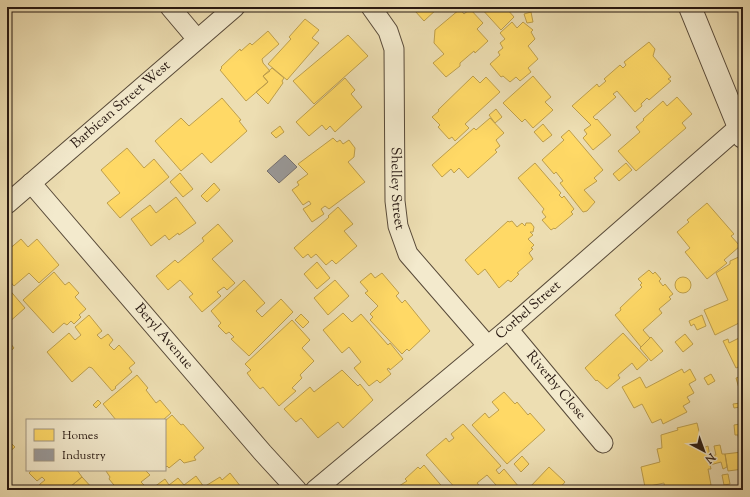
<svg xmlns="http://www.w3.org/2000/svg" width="750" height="497" viewBox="0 0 750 497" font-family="'Sorts Mill Goudy',serif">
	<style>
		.homes { fill: #ffd966; stroke: #be9f4c }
		.industry { fill: #999; stroke: #777270 }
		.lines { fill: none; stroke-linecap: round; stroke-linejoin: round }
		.minor-casing { stroke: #584a39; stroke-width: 21 }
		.tertiary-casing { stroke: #584a39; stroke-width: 24 }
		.minor { stroke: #f3eacd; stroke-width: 19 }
		.tertiary { stroke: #f3eacd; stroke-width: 22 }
		.labels { text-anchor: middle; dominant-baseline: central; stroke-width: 4; stroke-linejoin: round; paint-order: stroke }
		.street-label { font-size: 14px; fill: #271811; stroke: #f3eacd }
	</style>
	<rect width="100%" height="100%" fill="#eddeb2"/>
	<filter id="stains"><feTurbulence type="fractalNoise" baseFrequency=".005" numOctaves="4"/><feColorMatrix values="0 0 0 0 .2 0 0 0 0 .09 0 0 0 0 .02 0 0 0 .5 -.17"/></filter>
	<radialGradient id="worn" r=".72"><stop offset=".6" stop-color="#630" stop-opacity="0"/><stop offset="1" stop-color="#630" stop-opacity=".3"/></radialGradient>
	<path class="homes" d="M 419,7 L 437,7 L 438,8 L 424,21 L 415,11 Z
		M 480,7 L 509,7 L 507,9 L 514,17 L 501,30 Z
		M 460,9 L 464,14 L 470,9 L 483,23 L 477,29 L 488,41 L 475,53 L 474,51 L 460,63 L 460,66 L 446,77 L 433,63 L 444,54 L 434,43 L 435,30 Z
		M 531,12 L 533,22 L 527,23 L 524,14 Z
		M 305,19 L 319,30 L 312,38 L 319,43 L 287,80 L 268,64 L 291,39 L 289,37 Z
		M 512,22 L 517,28 L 523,22 L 533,30 L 531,32 L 535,39 L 528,46 L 538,59 L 528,68 L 531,72 L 520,81 L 516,77 L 510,82 L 503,76 L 501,77 L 490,64 L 500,55 L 498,52 L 503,48 L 500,43 L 505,39 L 500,33 Z
		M 268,31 L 279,44 L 262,59 L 263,63 L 270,71 L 263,76 L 268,82 L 246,101 L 220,70 L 222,68 L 221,67 L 240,49 L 241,51 L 250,43 L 252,45 Z
		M 348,35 L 368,56 L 314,104 L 293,81 Z
		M 649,42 L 655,49 L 653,56 L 671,77 L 668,79 L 671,81 L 649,100 L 647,98 L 641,104 L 642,106 L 635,112 L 617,91 L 613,94 L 616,97 L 593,117 L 596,120 L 597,119 L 611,135 L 593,150 L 583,138 L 587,134 L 584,130 L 591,125 L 572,106 L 597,84 L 599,87 L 606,81 L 604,79 L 620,65 L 623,68 L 626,65 L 624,62 Z
		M 272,68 L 284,78 L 282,81 L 283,83 L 268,104 L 256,92 L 268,82 L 263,76 Z
		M 473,76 L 480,83 L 486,77 L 500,92 L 465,124 L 469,128 L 455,141 L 452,137 L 449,139 L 438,127 L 440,125 L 432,117 L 439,111 L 438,110 Z
		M 533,76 L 551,97 L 545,102 L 553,110 L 533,128 L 525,119 L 522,122 L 503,103 Z
		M 345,78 L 355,90 L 351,94 L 362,107 L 335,132 L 330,126 L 326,130 L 322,125 L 309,136 L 296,122 Z
		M 677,97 L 692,114 L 682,123 L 686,128 L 636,171 L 618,151 L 640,132 L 636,127 L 644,120 L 643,119 L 663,101 L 667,106 Z
		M 222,98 L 241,120 L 239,121 L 247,131 L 211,163 L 202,153 L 181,171 L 155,141 L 181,118 L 189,126 Z
		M 496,109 L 502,117 L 495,123 L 489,115 Z
		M 490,118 L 504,133 L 496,140 L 500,146 L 495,150 L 497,152 L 468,178 L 459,168 L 454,173 L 451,169 L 442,177 L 432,165 L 474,128 L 476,130 Z
		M 543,124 L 552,135 L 543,142 L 534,132 Z
		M 280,126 L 284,132 L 276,138 L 271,133 Z
		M 569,130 L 603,170 L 594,178 L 597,181 L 584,190 L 595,202 L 587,211 L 583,212 L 560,183 L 563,181 L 556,172 L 554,174 L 542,160 L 564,140 L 561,137 Z
		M 333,138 L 337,142 L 340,140 L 343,144 L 349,140 L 355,148 L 354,157 L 348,162 L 365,182 L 329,209 L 325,206 L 321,209 L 324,214 L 312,222 L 303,209 L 311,204 L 309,201 L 303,205 L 292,190 L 299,185 L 297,182 L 308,174 L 298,164 Z
		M 127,148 L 144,168 L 154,159 L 169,177 L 120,218 L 107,203 L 120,193 L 101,170 Z
		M 535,163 L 561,193 L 559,195 L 562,198 L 564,196 L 574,209 L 571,212 L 573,214 L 555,229 L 554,228 L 551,230 L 542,220 L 546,217 L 542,212 L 544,209 L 518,178 Z
		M 626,163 L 632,170 L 619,181 L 613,174 Z
		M 180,173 L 193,189 L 183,197 L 170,182 Z
		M 214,183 L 220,190 L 207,202 L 201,196 Z
		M 176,197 L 196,223 L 179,235 L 178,233 L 169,240 L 165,235 L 151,246 L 131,219 L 150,205 L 156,213 Z
		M 707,203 L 734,234 L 731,236 L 740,246 L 724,260 L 727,263 L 707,279 L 685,252 L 690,248 L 677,232 L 689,222 L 687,220 Z
		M 338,207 L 353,224 L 344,231 L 357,246 L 336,264 L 332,260 L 326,265 L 316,254 L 311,258 L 308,254 L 303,258 L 294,248 L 329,217 L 328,216 Z
		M 508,221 L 509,222 L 512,221 L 517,227 L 522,223 L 525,226 L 526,223 L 531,223 L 534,227 L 533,232 L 530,232 L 533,235 L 528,239 L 534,245 L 531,248 L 533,249 L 529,253 L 533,259 L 517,273 L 519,274 L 511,282 L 508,280 L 499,288 L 485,269 L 478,275 L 465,260 Z
		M 218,224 L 233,241 L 212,259 L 235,283 L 227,290 L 224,287 L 217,292 L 221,296 L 202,312 L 189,297 L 193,294 L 180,280 L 168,290 L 156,276 L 175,260 L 178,263 L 204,241 L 202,238 Z
		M 21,239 L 28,247 L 37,239 L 59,265 L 39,283 L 29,273 L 14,286 L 7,278 L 7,251 Z
		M 743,255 L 743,321 L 715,335 L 704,310 L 728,300 L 716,273 L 730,264 L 730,261 Z
		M 317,262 L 330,278 L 317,289 L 304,274 Z
		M 649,270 L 653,274 L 655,272 L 661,279 L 659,281 L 663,286 L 665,284 L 673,294 L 669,297 L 671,299 L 659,309 L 662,313 L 643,330 L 650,338 L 641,347 L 615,315 L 621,310 L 620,308 L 642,287 L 640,285 L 642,283 L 638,279 Z
		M 54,272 L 65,285 L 69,282 L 79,293 L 75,297 L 86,309 L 79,315 L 81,317 L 74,324 L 71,321 L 67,325 L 64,323 L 53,333 L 23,300 Z
		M 371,273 L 375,278 L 382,273 L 399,293 L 396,296 L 402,303 L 405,300 L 430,331 L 409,351 L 407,349 L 402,354 L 370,320 L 373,317 L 370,314 L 378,306 L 365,293 L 368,291 L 360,282 Z
		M675 285a8 8 0 1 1 16 0a8 8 0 1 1-16 0Z
		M 244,280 L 265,303 L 256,311 L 262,317 L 281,299 L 293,312 L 249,356 L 231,339 L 234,337 L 229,332 L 226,334 L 218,326 L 221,323 L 211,311 Z
		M 335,280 L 349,296 L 328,315 L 314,298 Z
		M 7,287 L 25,308 L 7,324 Z
		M 343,313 L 352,322 L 361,314 L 388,345 L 390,343 L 403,359 L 390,370 L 389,368 L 387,369 L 391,374 L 380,383 L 377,380 L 369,386 L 354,368 L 361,362 L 349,347 L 342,353 L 323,330 Z
		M 301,314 L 309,322 L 303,328 L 295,320 Z
		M 89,315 L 102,331 L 97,335 L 101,339 L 108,334 L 113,340 L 109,345 L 114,350 L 119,345 L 135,363 L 129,368 L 132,372 L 115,387 L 116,388 L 112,391 L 92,368 L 89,367 L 72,382 L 47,352 L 69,333 L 75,340 L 81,335 L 75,327 Z
		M 702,315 L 706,326 L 697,330 L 694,324 L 691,326 L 689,321 Z
		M 292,320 L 310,340 L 302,348 L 314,361 L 300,375 L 302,378 L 292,388 L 296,391 L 279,406 L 263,387 L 260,389 L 253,381 L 247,373 L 251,370 L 245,364 Z
		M 623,333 L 648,360 L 637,370 L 632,363 L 618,375 L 620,378 L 607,389 L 597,380 L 596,381 L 585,368 Z
		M 685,334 L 693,344 L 683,352 L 675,342 Z
		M 743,336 L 743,365 L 736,368 L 723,341 L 728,339 L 729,343 Z
		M 651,337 L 663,351 L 651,361 L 640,348 Z
		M 7,339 L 14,348 L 7,354 Z
		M 682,369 L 684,373 L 690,369 L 696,380 L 689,384 L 694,393 L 687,397 L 690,402 L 683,406 L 687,412 L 663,424 L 661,419 L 652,423 L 642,404 L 634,408 L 622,387 L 640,377 L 646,388 Z
		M 342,370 L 358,386 L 360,384 L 373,400 L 343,428 L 338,422 L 318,438 L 301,418 L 296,422 L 284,409 L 310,387 L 314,392 Z
		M 711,374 L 715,381 L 708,385 L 704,378 Z
		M 137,375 L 148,388 L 146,390 L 156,403 L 160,400 L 171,413 L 163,420 L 116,420 L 103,404 Z
		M 743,376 L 743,402 L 736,378 Z
		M 504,392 L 515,404 L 517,402 L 528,415 L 530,413 L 545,430 L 507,464 L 472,425 L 485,413 L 489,418 L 499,410 L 492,402 Z
		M 98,400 L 101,403 L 96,408 L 93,405 Z
		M 740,403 L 740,407 L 734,408 L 733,404 Z
		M 743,414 L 743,446 L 740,447 L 738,435 L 735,435 L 734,425 L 740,424 L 739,415 Z
		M 172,415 L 181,425 L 183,424 L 204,448 L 194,457 L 196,460 L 184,463 L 180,459 L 169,468 L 167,466 L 165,468 L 165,421 Z
		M 697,423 L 703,448 L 708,446 L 710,456 L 716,455 L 714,446 L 720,445 L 722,454 L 725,454 L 727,467 L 723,469 L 721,462 L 710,465 L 711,469 L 708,469 L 711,485 L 692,490 L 665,490 L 664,483 L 645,487 L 641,467 L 660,462 L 657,449 L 662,448 L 661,435 L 678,430 L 677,428 Z
		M 463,424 L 501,466 L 496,470 L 499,474 L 504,469 L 519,487 L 516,490 L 497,490 L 495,487 L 496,485 L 487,475 L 477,483 L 483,490 L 457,490 L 426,455 L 446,438 L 449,442 L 454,438 L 451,434 Z
		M 7,439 L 15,447 L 7,454 Z
		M 742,452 L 743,469 L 728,471 L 725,454 Z
		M 522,456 L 529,464 L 521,472 L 514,464 Z
		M 424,465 L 445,490 L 400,490 L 401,489 L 399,486 L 407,481 L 405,479 L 418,467 L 420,469 Z
		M 549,467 L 565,482 L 558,490 L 530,490 L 531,488 L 530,487 Z
		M 32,470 L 77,470 L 82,477 L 70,487 L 69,485 L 63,490 L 42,490 L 39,487 L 40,484 L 45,480 L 42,477 L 37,481 L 29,473 Z
		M 107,470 L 145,470 L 150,475 L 141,482 L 146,487 L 142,490 L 121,490 L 120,488 L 118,490 L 109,479 L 110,477 L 106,471 Z
		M 230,473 L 241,487 L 239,489 L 240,490 L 199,490 L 220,477 L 222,480 Z
		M 728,474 L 730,484 L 724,485 L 722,475 Z
		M 196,476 L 204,487 L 199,490 L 150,490 L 165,479 L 169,485 L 178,478 L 184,485 Z
		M 82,477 L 94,490 L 70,490 L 70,487 Z
		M 24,485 L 28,490 L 18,490 Z"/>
	<path class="industry" d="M 285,155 L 297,167 L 279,183 L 267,171 Z"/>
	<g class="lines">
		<defs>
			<g id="minor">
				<path d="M 170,7 L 197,39"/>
				<path id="s1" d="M 371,7 L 388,31 L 394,49 L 395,201 L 398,226 L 408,254 L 487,345"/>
				<path id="s2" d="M 31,183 L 263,453 L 297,490"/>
				<path id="s3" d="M 7,204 L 235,7"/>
				<path id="s4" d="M 508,329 L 603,443"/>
				<path id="s5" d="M 315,490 L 508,329 L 739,127"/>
			</g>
			<path id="tertiary" d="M 690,7 L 743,137"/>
		</defs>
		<use href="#minor" class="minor-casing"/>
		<use href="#tertiary" class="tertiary-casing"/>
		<use href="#minor" class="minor"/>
		<use href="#tertiary" class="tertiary"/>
	</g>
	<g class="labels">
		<g class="street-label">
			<text stroke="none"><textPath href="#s3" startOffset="151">Barbican Street West</textPath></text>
			<text stroke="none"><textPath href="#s1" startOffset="188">Shelley Street</textPath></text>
			<text stroke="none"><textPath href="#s5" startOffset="279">Corbel Street</textPath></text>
			<text stroke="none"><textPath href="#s2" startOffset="203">Beryl Avenue</textPath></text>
			<text stroke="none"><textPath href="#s4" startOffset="74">Riverby Close</textPath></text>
		</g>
	</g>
	<rect width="750" height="497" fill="none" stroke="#eddeb2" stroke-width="24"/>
	<rect x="8" y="8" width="734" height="481" fill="none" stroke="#271811" stroke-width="2"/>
	<rect x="12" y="12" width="726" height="473" fill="none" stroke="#271811"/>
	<rect x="26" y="419" width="140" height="52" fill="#f3eacd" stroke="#a19682"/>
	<rect x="34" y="429" width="20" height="12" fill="#ffd966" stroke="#a19682"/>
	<text x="62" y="439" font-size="12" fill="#271811">Homes</text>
	<rect x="34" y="449" width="20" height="12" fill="#999999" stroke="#a19682"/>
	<text x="62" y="459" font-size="12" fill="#271811">Industry</text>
	<g transform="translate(704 451) rotate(139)" stroke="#f3eacd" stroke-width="3" paint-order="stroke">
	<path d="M0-3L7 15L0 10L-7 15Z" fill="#271811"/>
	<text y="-6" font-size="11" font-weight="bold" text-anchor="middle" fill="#271811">N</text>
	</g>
	<rect width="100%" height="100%" filter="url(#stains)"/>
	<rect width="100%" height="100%" fill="url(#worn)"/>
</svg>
